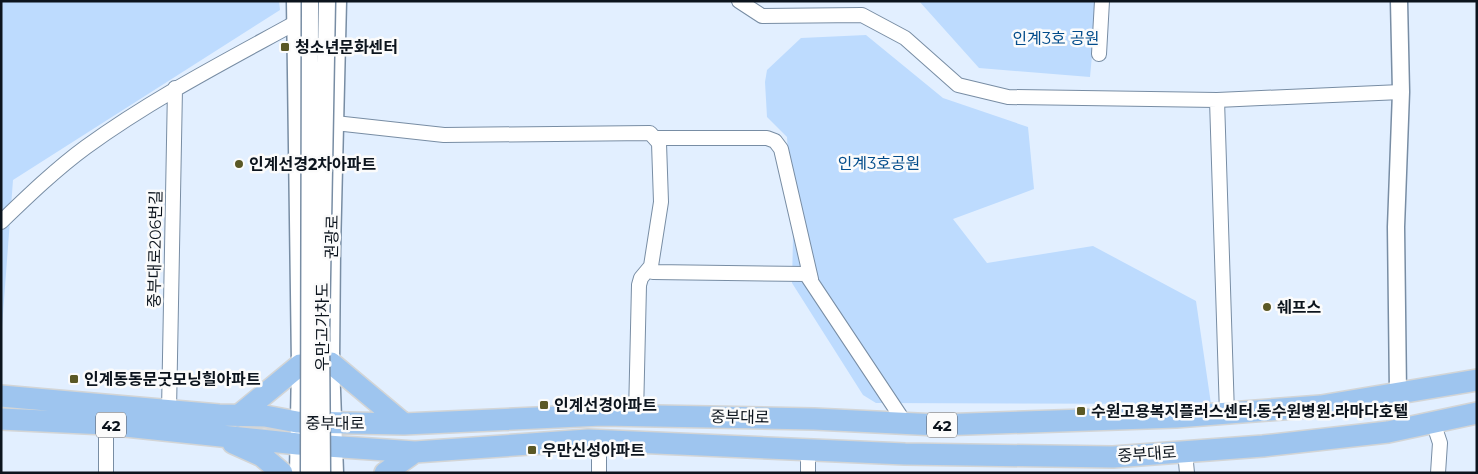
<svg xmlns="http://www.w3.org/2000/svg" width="1478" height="474" viewBox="0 0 1478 474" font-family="Montserrat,'Noto Sans KR',sans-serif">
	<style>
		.green { fill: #bddbfe }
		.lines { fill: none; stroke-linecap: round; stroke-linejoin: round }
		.minor-casing { stroke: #788da4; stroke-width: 16 }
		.tertiary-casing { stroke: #788da4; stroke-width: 19 }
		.primary-casing { stroke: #d3d5d6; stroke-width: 24 }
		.minor { stroke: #fff; stroke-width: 14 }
		.tertiary { stroke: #fff; stroke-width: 16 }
		.primary { stroke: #9ec5ef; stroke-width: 21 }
		.tertiary-bridge-casing { stroke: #788da4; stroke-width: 19; stroke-linecap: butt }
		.tertiary-bridge { stroke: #fff; stroke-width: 16 }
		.poi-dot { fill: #5a5825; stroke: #fbfbfb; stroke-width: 2 }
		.labels { text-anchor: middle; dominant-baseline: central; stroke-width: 5; stroke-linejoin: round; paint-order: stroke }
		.shield { fill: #fbfbfb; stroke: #545960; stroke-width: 1 }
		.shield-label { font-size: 15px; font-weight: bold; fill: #0c141d }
		.park-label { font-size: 16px; fill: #024c8b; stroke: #fbfbfb }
		.poi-label { font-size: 16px; font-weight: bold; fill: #0c141d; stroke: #fbfbfb; text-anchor: start }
		.street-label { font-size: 16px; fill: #0c141d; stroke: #fbfbfb }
	</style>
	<rect width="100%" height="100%" fill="#e2efff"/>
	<path class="green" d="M 1,1 L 279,1 L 280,10 L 13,180 L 1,340 Z
		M 919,1 L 1097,1 L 1090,77 L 979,68 Z
		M 866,35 L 943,98 L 1028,127 L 1034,189 L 953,219 L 987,263 L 1093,246 L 1196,301 L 1211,404 L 876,403 L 863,395 L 792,283 L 793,238 L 787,137 L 767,117 L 765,82 L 767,70 L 801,38 Z"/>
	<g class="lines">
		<defs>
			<path id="minor" d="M 739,1 L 762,16 L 862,15 L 905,38 L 958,85 L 1008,97 L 1217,100 L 1401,92
				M 1099,54 L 1102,1
				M 1217,100 L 1227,414
				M 335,123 L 444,135 L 650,133 L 659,143 L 661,202 L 651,266 L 653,272 L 806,274 L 905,423
				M 656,138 L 767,138 L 775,141 L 781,149 L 811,279
				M 1,222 C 28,196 56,169 86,147 C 152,99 224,62 295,23
				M 169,411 L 175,88
				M 636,415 L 639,285 L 641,278 L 651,266
				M 1433,422 L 1440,443 L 1438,473
				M 1185,452 L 1187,473
				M 106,473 L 106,424
				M 599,473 L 599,441
				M 808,473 L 808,449"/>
			<path id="tertiary" d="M 295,1 L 300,365 L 298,473
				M 1398,393 L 1396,227 L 1401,92 L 1399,1
				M 335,473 L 331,363 L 332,250 L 338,1"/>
			<path id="primary" d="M 331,363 L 404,424
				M 1,396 L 219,415 L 265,416 L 297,422 L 404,424 L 602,415 L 814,419 L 938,425 L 1176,417 L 1321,406 L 1477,380
				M 238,416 L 300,365
				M 1,419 L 106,424 L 298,444 L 415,452 L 588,440 L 905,454 L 1113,457 L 1263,446 L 1388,432 L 1477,413
				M 233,443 L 262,456 L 282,473
				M 385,473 L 415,452"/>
		</defs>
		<use href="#minor" class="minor-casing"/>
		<use href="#tertiary" class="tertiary-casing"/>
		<use href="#primary" class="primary-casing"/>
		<use href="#minor" class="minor"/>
		<use href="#tertiary" class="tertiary"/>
		<use href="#primary" class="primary"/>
		<defs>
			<path id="tertiary-bridge" d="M 309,473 L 310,1
				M 322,473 L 321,334 L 327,1"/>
		</defs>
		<use href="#tertiary-bridge" class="tertiary-bridge-casing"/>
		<use href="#tertiary-bridge" class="tertiary-bridge"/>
	</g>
	<g class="poi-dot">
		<rect x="280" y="42" width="10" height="10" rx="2.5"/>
		<circle cx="239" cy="164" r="5"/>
		<circle cx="1267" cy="307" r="5"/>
		<rect x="69" y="374" width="10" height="10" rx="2.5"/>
		<rect x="539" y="400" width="10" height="10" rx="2.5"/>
		<rect x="1076" y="406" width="10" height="10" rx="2.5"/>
		<rect x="527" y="445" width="10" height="10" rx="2.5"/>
	</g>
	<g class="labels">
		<g class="shield">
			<rect x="96" y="412.5" width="30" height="25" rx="4"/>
			<rect x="927" y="412.5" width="30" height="25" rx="4"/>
		</g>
		<g class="shield-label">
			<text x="111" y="425">42</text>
			<text x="942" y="425">42</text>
		</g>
		<g class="park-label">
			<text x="1056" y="38">인계3호 공원</text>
			<text x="879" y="163">인계3호공원</text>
		</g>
		<g class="poi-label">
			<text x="295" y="47">청소년문화센터</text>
			<text x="249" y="164">인계선경2차아파트</text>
			<text x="1277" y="307">쉐프스</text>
			<text x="84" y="379">인계동동문굿모닝힐아파트</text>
			<text x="554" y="405">인계선경아파트</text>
			<text x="1091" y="411">수원고용복지플러스센터.동수원병원.라마다호텔</text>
			<text x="542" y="450">우만신성아파트</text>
		</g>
		<g class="street-label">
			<text transform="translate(332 237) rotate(-89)">권광로</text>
			<text transform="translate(155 249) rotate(-89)">중부대로206번길</text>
			<text transform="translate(322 327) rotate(-90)">우만고가차도</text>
			<text transform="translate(740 417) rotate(1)">중부대로</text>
			<text x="335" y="423">중부대로</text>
			<text transform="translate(1147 454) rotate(-4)">중부대로</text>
		</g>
	</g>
	<rect width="1478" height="474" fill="none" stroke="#0c141d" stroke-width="5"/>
</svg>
